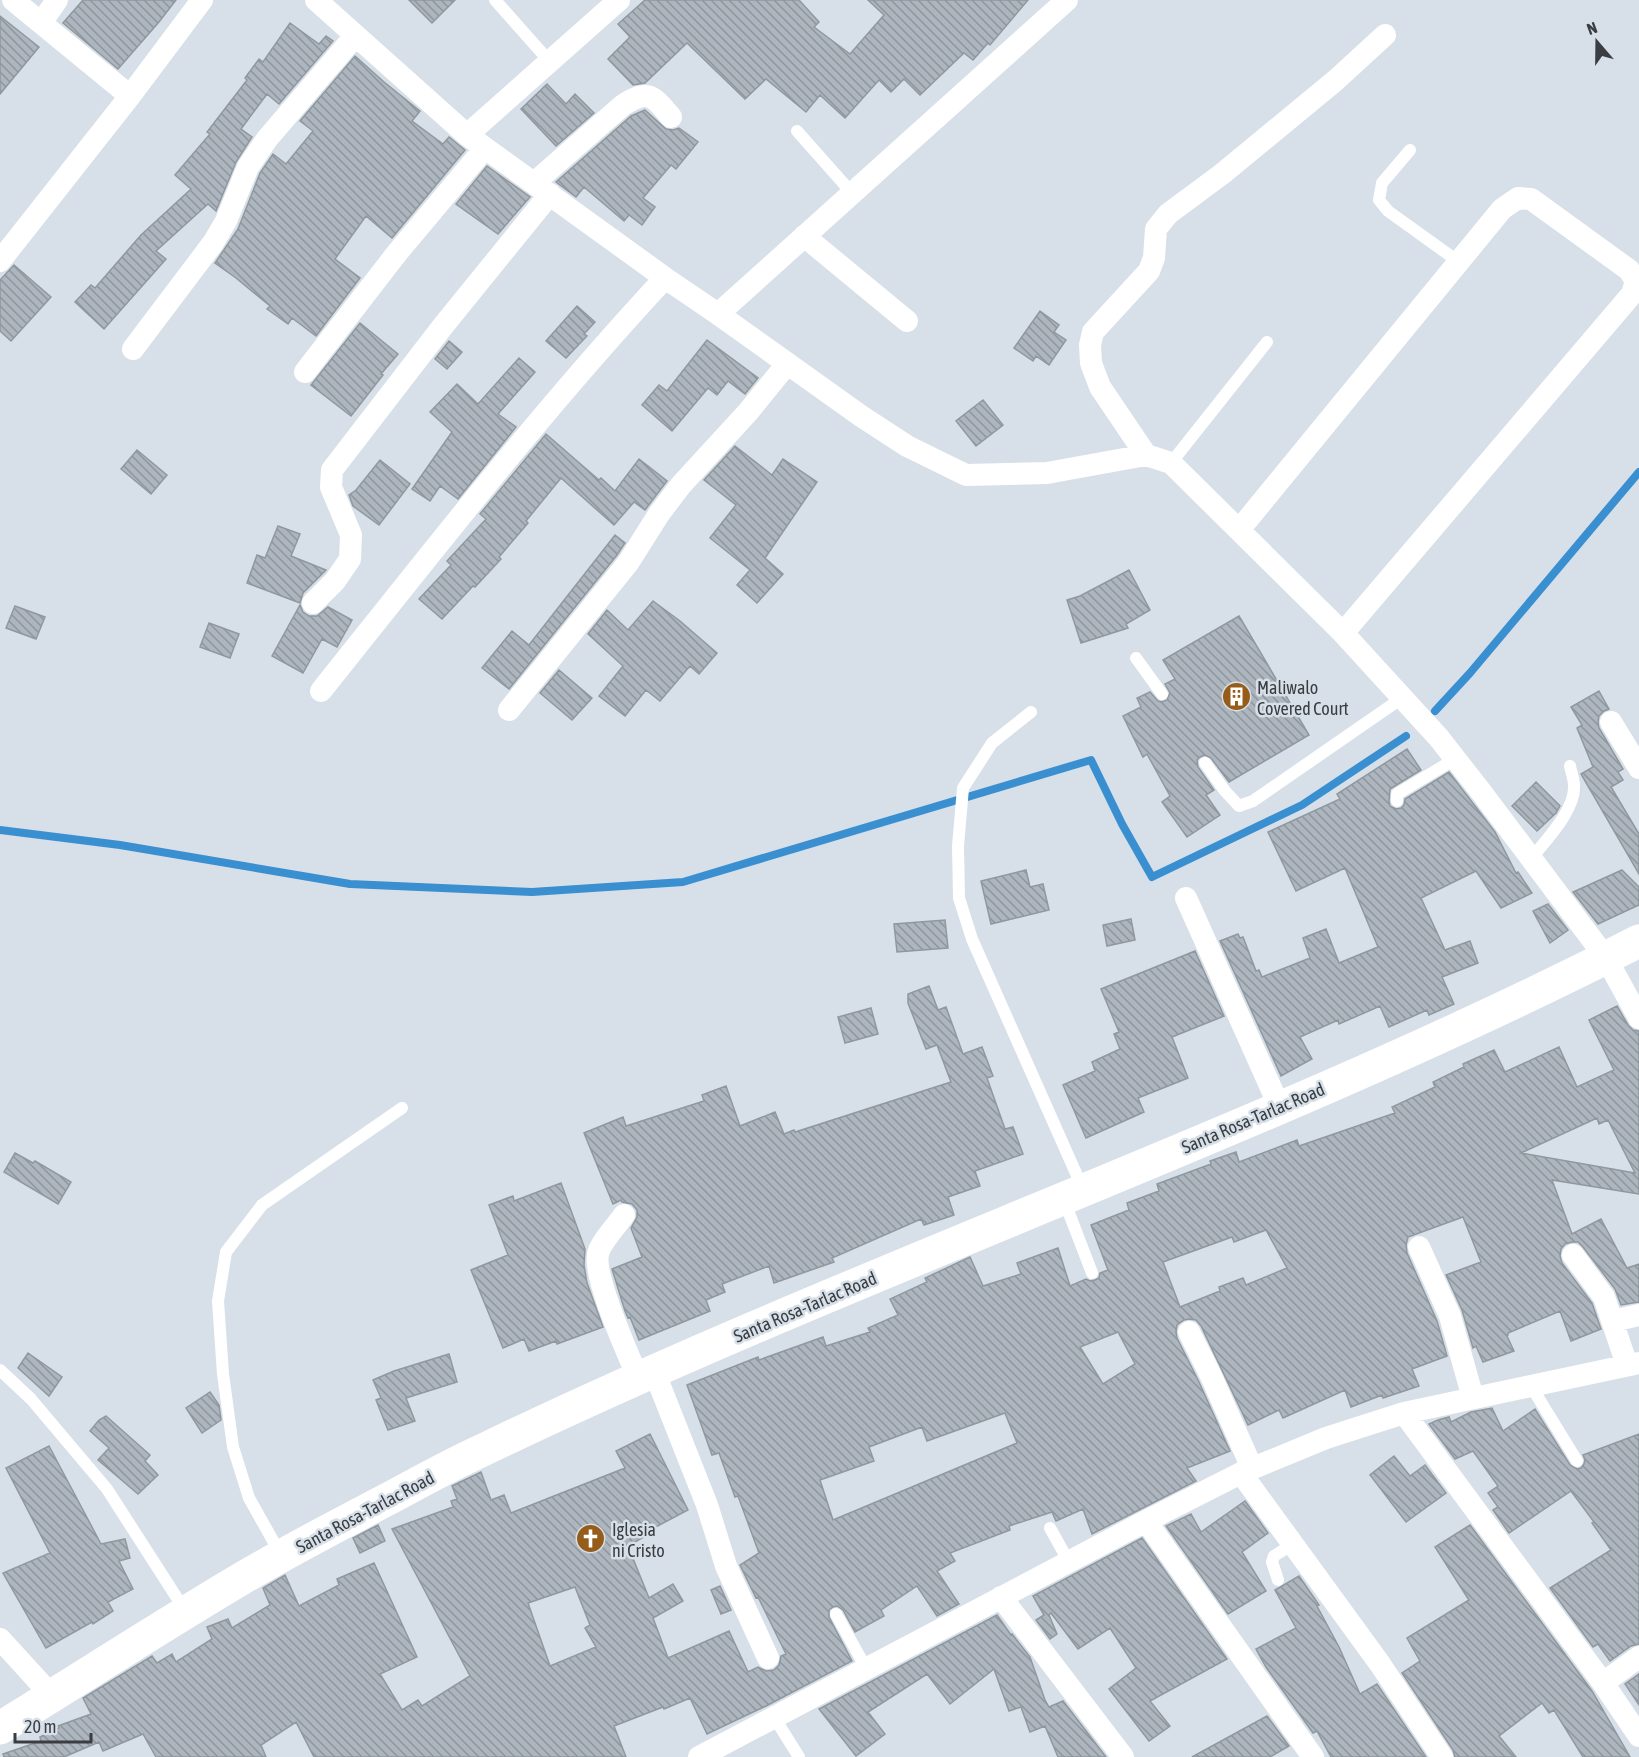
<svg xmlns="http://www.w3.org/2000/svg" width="1639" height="1757" viewBox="0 0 1639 1757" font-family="'Asap Condensed',sans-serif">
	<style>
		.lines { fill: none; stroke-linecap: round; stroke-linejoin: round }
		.stream { stroke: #3a8fd0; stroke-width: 8 }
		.building { fill: url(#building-back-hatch); stroke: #8f989f; stroke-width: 1.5; fill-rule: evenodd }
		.lane { stroke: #fff; stroke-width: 12 }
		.street { stroke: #fff; stroke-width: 22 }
		.highway { stroke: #fff; stroke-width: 33 }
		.labels { text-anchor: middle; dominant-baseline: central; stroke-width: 5; stroke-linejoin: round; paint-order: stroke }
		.poi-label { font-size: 18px; fill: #3a3d41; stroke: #d7e0e8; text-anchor: start }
		.street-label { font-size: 18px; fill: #3a3d41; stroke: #d7e0e8 }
	</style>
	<defs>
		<pattern id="building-back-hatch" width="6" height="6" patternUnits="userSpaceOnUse" patternTransform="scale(1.5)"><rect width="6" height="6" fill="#adb6be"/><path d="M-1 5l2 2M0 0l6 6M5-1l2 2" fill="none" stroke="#8e959c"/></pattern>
	</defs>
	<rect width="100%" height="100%" fill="#d7e0e8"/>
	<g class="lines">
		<path class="stream" d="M 1435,711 L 1470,673 L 1639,472
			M 0,830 L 120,845 L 350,884 L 532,892 L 683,882 L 1091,760 L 1122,824 L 1152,877 L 1302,805 L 1406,736"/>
	</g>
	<path class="building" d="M 83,0 L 176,0 L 159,22 L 118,69 L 63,23 Z
		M 409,0 L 455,0 L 432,23 Z
		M 645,0 L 799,0 L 819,22 L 814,27 L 850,54 L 884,15 L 868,0 L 1028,0 L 990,45 L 988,43 L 973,60 L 964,53 L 920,95 L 904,79 L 891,92 L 879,80 L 845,118 L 820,95 L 806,112 L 766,79 L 745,99 L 687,43 L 645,83 L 633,85 L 608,59 L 630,37 L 618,24 Z
		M 0,16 L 39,47 L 0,94 Z
		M 290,23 L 319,44 L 326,36 L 333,41 L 279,104 L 267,94 L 241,129 L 252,137 L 236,162 L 216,211 L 208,204 L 156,251 L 166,259 L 104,329 L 75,302 L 91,285 L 95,288 L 141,235 L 191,189 L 175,175 L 210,134 L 207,132 L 247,80 L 245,78 L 259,59 L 263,62 Z
		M 355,56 L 384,82 L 420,111 L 412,121 L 443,144 L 449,137 L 465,150 L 392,238 L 366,216 L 335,259 L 360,278 L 316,336 L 292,318 L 288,324 L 267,309 L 270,306 L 236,278 L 215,263 L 238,229 L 260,173 L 273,154 L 286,164 L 313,131 L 300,121 Z
		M 547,84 L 566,104 L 575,94 L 594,113 L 556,146 L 521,109 Z
		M 645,110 L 666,129 L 673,130 L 679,128 L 698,142 L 676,169 L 671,165 L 643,198 L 655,207 L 642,225 L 629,215 L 624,221 L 584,187 L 576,197 L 556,182 L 631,116 Z
		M 487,166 L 530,197 L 498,234 L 456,204 Z
		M 14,265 L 51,297 L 11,341 L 0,331 L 0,280 Z
		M 577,306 L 595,322 L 584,334 L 587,336 L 566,358 L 546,341 Z
		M 1040,311 L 1059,325 L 1054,332 L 1066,340 L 1049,365 L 1036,356 L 1033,361 L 1014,348 Z
		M 360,323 L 398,354 L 381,374 L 383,375 L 351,416 L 311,385 Z
		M 707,340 L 758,378 L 745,394 L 728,381 L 717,395 L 708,388 L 672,431 L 642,405 L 659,385 L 667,391 Z
		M 449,341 L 462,352 L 447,369 L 435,359 Z
		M 519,358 L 535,372 L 498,414 L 516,427 L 458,499 L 440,486 L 430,501 L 412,489 L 452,432 L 430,412 L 457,384 L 478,404 Z
		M 983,400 L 1003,425 L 976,446 L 956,421 Z
		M 546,434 L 599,480 L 601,478 L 615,491 L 639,459 L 667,481 L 645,510 L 634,502 L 614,525 L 561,478 L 526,521 L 528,523 L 499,557 L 501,559 L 475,587 L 473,586 L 442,619 L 419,599 L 451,565 L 447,561 L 486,519 L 480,514 Z
		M 735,446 L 772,475 L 783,459 L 817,482 L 765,558 L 783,574 L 757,603 L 737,585 L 750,570 L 710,538 L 736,505 L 704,480 Z
		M 137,450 L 167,475 L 151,494 L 121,469 Z
		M 380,460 L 410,484 L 379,525 L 353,506 L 349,495 L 356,490 Z
		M 278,526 L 300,534 L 291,556 L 326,570 L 303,593 L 300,603 L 247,583 L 257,555 L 265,558 Z
		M 615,535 L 625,543 L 617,555 L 509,689 L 482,668 L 512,631 L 529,645 Z
		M 1129,570 L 1150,610 L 1126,624 L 1128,628 L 1081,643 L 1067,600 L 1080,596 Z
		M 653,601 L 680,621 L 717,653 L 699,674 L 690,666 L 660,701 L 646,690 L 625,716 L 599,696 L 623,666 L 588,634 L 607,610 L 628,630 Z
		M 300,605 L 303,612 L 309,616 L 317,616 L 328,607 L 352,620 L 337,647 L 322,639 L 303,673 L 272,656 Z
		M 15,606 L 45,617 L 36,639 L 6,628 Z
		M 1239,616 L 1309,735 L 1229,782 L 1211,758 L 1205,755 L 1200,757 L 1197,760 L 1198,767 L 1214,790 L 1206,795 L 1220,815 L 1187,837 L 1162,802 L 1170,796 L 1147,754 L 1143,757 L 1123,716 L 1141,707 L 1137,698 L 1150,692 L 1158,701 L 1162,702 L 1167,700 L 1170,693 L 1165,684 L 1175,679 L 1163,660 Z
		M 209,623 L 239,634 L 230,658 L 200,647 Z
		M 559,670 L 592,698 L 572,720 L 540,693 Z
		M 1599,691 L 1609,709 L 1604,711 L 1599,716 L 1598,722 L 1599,728 L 1623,769 L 1618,772 L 1623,780 L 1611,787 L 1639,834 L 1639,874 L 1581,774 L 1593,767 L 1577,728 L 1582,725 L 1571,707 Z
		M 1407,749 L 1421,770 L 1390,789 L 1389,801 L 1390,806 L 1396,809 L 1401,808 L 1404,805 L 1405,799 L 1449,772 L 1495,832 L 1516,873 L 1518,872 L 1532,893 L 1501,908 L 1476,871 L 1421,898 L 1445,950 L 1470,941 L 1478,963 L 1442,977 L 1454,1004 L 1429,1015 L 1427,1010 L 1389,1027 L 1380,1006 L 1339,1024 L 1338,1020 L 1300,1037 L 1312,1059 L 1281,1076 L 1220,941 L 1238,934 L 1240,938 L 1243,937 L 1256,971 L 1259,970 L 1262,977 L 1310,958 L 1303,938 L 1326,929 L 1339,963 L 1378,947 L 1345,868 L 1296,891 L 1268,832 L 1340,799 L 1337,794 Z
		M 1536,782 L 1560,806 L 1556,813 L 1537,831 L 1512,806 Z
		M 1026,870 L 1030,887 L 1043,884 L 1049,910 L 991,924 L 981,881 Z
		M 1622,870 L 1639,887 L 1639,905 L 1598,924 L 1573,892 Z
		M 1548,904 L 1568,930 L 1550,943 L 1533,911 Z
		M 1131,919 L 1135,940 L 1107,946 L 1103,925 Z
		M 945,920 L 948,948 L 897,952 L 894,924 Z
		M 1195,951 L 1224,1016 L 1172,1037 L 1188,1078 L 1138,1098 L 1144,1112 L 1086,1138 L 1063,1085 L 1095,1071 L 1092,1062 L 1120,1049 L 1114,1034 L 1119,1032 L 1101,989 Z
		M 929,986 L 938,1010 L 946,1007 L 963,1054 L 982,1047 L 993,1076 L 987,1078 L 1005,1129 L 1013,1127 L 1023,1154 L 975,1171 L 980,1186 L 948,1197 L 954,1215 L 924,1225 L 921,1219 L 832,1258 L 834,1262 L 774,1283 L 769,1266 L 722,1284 L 725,1292 L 706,1300 L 710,1311 L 639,1340 L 630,1317 L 628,1318 L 625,1311 L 612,1269 L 642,1257 L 631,1228 L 637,1217 L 637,1210 L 632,1204 L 622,1202 L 621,1200 L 613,1204 L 584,1133 L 623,1117 L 626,1126 L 704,1101 L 702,1095 L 726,1086 L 740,1126 L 775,1112 L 784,1134 L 794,1130 L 795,1132 L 951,1082 L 937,1045 L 926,1049 L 908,1003 L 908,994 Z
		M 1617,1006 L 1628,1025 L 1633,1030 L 1639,1031 L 1639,1194 L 1552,1180 L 1572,1234 L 1601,1219 L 1627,1268 L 1639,1264 L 1639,1302 L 1621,1305 L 1615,1289 L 1583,1247 L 1578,1242 L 1572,1242 L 1565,1244 L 1561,1249 L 1560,1256 L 1562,1263 L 1592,1303 L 1601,1329 L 1571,1341 L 1560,1311 L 1508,1333 L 1508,1335 L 1507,1336 L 1514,1351 L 1483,1362 L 1476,1346 L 1473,1348 L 1462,1310 L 1446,1275 L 1481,1262 L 1463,1217 L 1408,1237 L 1406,1245 L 1407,1253 L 1437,1321 L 1447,1356 L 1412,1369 L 1419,1386 L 1383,1398 L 1382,1395 L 1351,1407 L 1345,1390 L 1283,1418 L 1279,1410 L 1248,1425 L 1201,1326 L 1196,1320 L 1189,1319 L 1184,1320 L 1177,1325 L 1176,1332 L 1177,1338 L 1199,1382 L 1230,1451 L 1187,1468 L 1196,1481 L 1092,1534 L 1083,1509 L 1056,1521 L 1052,1512 L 1009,1526 L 1010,1530 L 950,1553 L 955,1561 L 937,1571 L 959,1604 L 937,1616 L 917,1586 L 881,1610 L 884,1616 L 855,1632 L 843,1610 L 837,1606 L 833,1607 L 829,1610 L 829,1617 L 852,1661 L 766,1706 L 707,1734 L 690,1698 L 664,1709 L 663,1707 L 614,1726 L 626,1757 L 314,1757 L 296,1722 L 261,1745 L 266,1757 L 156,1757 L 143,1734 L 103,1751 L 99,1742 L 64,1757 L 4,1757 L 3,1754 L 41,1741 L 40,1737 L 59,1728 L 58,1726 L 91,1714 L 83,1698 L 152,1656 L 157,1663 L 172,1654 L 176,1662 L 212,1639 L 207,1627 L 228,1619 L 232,1628 L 270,1605 L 263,1588 L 285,1575 L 299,1606 L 339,1585 L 337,1579 L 374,1563 L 417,1657 L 380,1674 L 402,1710 L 418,1700 L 422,1706 L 470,1676 L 392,1529 L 453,1507 L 451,1501 L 457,1499 L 452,1486 L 481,1472 L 491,1500 L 504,1495 L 511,1513 L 625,1468 L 616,1451 L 650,1434 L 688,1510 L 650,1530 L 651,1533 L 628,1546 L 649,1598 L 673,1584 L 683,1601 L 653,1618 L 668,1658 L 729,1631 L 748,1672 L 758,1667 L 766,1671 L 774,1670 L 779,1665 L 781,1656 L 786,1654 L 758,1597 L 756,1598 L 740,1565 L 759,1553 L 738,1496 L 735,1497 L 719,1453 L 712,1455 L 687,1385 L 758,1357 L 759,1360 L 823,1337 L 826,1346 L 870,1332 L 868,1328 L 898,1315 L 890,1299 L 927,1282 L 925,1278 L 970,1257 L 983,1286 L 1021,1274 L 1017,1263 L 1058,1248 L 1070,1286 L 1086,1279 L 1090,1281 L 1095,1280 L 1099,1278 L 1100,1273 L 1108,1270 L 1091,1225 L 1129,1210 L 1127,1203 L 1159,1191 L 1157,1184 L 1211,1164 L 1210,1161 L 1236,1152 L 1239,1162 L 1297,1140 L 1299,1146 L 1395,1113 L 1392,1107 L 1435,1087 L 1433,1082 L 1464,1067 L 1463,1064 L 1494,1050 L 1505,1072 L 1559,1047 L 1577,1087 L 1614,1070 L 1589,1020 ZM 1597,1118 L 1599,1124 L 1608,1120 L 1635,1173 L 1521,1153 ZM 1266,1230 L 1287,1268 L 1246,1285 L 1243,1278 L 1219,1287 L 1220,1291 L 1180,1307 L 1163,1262 L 1232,1237 L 1234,1242 ZM 1118,1332 L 1135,1364 L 1103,1384 L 1080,1347 ZM 1005,1413 L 1017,1443 L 833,1520 L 820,1480 L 874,1461 L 869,1447 L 922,1427 L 927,1441 ZM 575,1587 L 590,1625 L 585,1628 L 596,1647 L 550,1666 L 528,1603 Z
		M 871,1008 L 878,1034 L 845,1043 L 838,1017 Z
		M 15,1153 L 33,1163 L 35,1161 L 71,1182 L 58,1204 L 4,1172 Z
		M 561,1183 L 585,1249 L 584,1265 L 587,1283 L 603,1327 L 557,1344 L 556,1341 L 529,1351 L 524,1339 L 503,1348 L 471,1270 L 508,1255 L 489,1205 L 513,1196 L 514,1201 Z
		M 28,1353 L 62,1377 L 49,1396 L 18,1368 Z
		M 449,1354 L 457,1382 L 406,1398 L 415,1421 L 388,1430 L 376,1400 L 381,1398 L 373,1380 L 394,1371 Z
		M 210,1392 L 219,1405 L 221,1420 L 202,1433 L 186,1408 Z
		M 1492,1408 L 1503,1431 L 1535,1409 L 1570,1465 L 1577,1469 L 1581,1468 L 1584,1464 L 1585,1460 L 1583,1455 L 1639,1434 L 1639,1644 L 1631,1646 L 1610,1661 L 1598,1644 L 1593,1647 L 1550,1588 L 1611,1550 L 1592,1523 L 1594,1522 L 1571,1491 L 1509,1533 L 1493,1510 L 1498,1507 L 1488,1493 L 1498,1486 L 1473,1451 L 1455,1459 L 1429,1424 L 1438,1420 L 1449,1417 L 1451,1422 L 1471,1412 Z
		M 106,1416 L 150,1455 L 145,1461 L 158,1475 L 138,1494 L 98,1460 L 109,1448 L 90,1431 L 99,1420 Z
		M 49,1446 L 101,1544 L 125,1539 L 130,1558 L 119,1561 L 133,1589 L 108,1602 L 113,1611 L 93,1624 L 92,1622 L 46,1648 L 3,1573 L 50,1553 L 6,1468 Z
		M 1394,1456 L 1410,1476 L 1425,1465 L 1446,1493 L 1406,1522 L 1370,1475 Z
		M 1245,1501 L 1268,1533 L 1242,1552 L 1266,1591 L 1228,1614 L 1166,1526 L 1191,1514 L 1201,1532 Z
		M 378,1525 L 385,1541 L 360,1553 L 353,1538 Z
		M 1470,1525 L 1592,1691 L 1630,1757 L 1583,1757 L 1554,1710 L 1549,1713 L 1542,1703 L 1499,1736 L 1516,1757 L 1455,1757 L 1453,1750 L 1402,1673 L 1420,1661 L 1407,1638 L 1469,1600 L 1435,1547 Z
		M 1142,1538 L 1227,1659 L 1150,1701 L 1170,1726 L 1149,1741 L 1109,1689 L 1136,1668 L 1110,1628 L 1078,1649 L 1051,1613 L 1049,1615 L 1057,1634 L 1050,1639 L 1036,1620 L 1044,1615 L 1033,1596 Z
		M 1299,1576 L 1319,1605 L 1317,1606 L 1339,1647 L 1360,1694 L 1377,1684 L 1426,1757 L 1331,1757 L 1317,1731 L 1313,1733 L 1266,1667 L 1256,1649 L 1296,1628 L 1275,1590 Z
		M 720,1586 L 731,1610 L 721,1614 L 711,1590 Z
		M 997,1615 L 1011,1635 L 1012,1634 L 1030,1657 L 1045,1700 L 1049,1707 L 1063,1701 L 1106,1757 L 1058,1757 L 1045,1726 L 1030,1732 L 1021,1707 L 1009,1711 L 994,1669 L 950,1704 L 927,1674 L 868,1712 L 885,1734 L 856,1756 L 819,1709 Z
		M 1639,1674 L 1639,1705 L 1625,1684 Z
		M 1267,1716 L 1289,1746 L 1270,1757 L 1192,1757 Z"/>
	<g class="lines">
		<path class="lane" d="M 495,0 L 550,62
			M 797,131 L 852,193
			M 1410,150 L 1382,183 L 1379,200 L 1388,211 L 1459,262
			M 1171,463 L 1267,342
			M 1136,658 L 1162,694
			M 1031,712 L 992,743 L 963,788 L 958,846 L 959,898 L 972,939 L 1083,1189
			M 1205,763 L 1225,791 L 1239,806 L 1253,801 L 1402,698
			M 1397,801 L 1397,794 L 1455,759
			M 1531,859 C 1545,841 1576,810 1574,785 C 1574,779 1571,772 1570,766
			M 1064,1200 L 1092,1273
			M 0,1370 L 31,1399 L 107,1489 L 186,1612
			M 1531,1386 L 1577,1461
			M 1050,1528 L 1069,1562
			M 281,1555 L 249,1498 L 233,1447 L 223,1374 L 218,1301 L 226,1252 L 262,1205 L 402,1108
			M 1278,1580 L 1272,1562 L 1274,1556 L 1293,1544
			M 836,1614 L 866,1668
			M 774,1717 L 799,1757"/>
		<path class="street" d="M 13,0 L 130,96
			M 316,0 L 467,135 L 619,0
			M 41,23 L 57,0
			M 467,135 L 665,278 L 718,314 L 861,416 L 907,446 L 966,475 L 1047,473 L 1146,455 L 1171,463 L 1343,633 L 1439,738 L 1482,793 L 1606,958 L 1639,1018
			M 534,183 L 623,105 C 649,89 652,95 671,117
			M 804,236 L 907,321
			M 0,261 L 130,96 L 202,0
			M 718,314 L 1067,0
			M 133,349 L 213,243 L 226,221 L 248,167 L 267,139 L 355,36
			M 305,372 L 397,253 L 485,148
			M 1146,455 L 1100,387 L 1091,363 L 1090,345 L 1093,332 L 1149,271 L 1154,258 L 1156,229 L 1168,214 L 1222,174 L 1336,80 L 1385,35
			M 1239,530 L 1502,209 L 1518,198 L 1531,199 L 1629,270 L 1636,281 L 1632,294 L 1343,633
			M 313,603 L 335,581 L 350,559 L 351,535 L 331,487 L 332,470 L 443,326 L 550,194
			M 321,691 C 433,551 543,409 665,278
			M 509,710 L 628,563 L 659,514 L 681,485 L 748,412 L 787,364
			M 1611,722 L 1639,768
			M 1186,898 L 1280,1108
			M 624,1215 C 617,1225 600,1243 598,1254 C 593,1278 628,1353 638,1378
			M 1419,1247 L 1450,1316 L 1473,1398
			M 1573,1255 L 1604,1297 L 1627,1365
			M 1613,1321 L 1639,1315
			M 1189,1332 L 1211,1376 L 1252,1468
			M 654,1371 L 707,1505 L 726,1566 L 768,1658
			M 1404,1413 L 1603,1683 L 1639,1736
			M 1241,1473 L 1380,1664 L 1442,1757
			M 1146,1521 L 1313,1757
			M 1001,1597 L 1123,1757
			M 0,1639 L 52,1696
			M 1603,1683 L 1639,1657
			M 699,1757 L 1146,1521 L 1241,1473 L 1326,1438 L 1404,1413 L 1639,1363"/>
		<path class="highway" d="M 0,1728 C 80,1679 160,1627 241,1579 C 288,1551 337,1526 386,1500 C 418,1483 450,1465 483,1450 C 863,1267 1264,1133 1639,941"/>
	</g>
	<defs>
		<symbol id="building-disc" viewBox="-11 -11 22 22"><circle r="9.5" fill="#965d1a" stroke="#d7e0e8"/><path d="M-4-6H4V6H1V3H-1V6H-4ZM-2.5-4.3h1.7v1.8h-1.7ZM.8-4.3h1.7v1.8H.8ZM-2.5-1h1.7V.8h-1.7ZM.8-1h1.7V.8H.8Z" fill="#fff"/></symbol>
		<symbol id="church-disc" viewBox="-11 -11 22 22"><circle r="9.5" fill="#965d1a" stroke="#d7e0e8"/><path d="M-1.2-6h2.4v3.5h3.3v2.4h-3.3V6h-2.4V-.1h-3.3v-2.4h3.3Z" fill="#fff"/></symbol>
	</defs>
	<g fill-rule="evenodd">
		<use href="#building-disc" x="1220" y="680" width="33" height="33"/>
		<use href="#church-disc" x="574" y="1522" width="33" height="33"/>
	</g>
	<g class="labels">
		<g class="poi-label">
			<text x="1257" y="687">Maliwalo<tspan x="1257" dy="21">Covered Court</tspan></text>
			<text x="612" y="1529">Iglesia<tspan x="612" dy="21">ni Cristo</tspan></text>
		</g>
		<g class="street-label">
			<text transform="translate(1253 1118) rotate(-23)">Santa Rosa-Tarlac Road</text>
			<text transform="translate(805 1307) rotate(-23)">Santa Rosa-Tarlac Road</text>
			<text transform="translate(365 1512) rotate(-28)">Santa Rosa-Tarlac Road</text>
		</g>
	</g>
	<g transform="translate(1597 42) rotate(340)" stroke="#d7e0e8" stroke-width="4.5" paint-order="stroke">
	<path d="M0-4.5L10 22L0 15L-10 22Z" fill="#3a3d41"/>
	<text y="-9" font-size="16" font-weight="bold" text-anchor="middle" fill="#3a3d41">N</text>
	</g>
	<path d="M15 1733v9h76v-9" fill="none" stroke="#3a3d41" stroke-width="3"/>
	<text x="24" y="1733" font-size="18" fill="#3a3d41" stroke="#d7e0e8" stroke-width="4.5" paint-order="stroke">20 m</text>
</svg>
